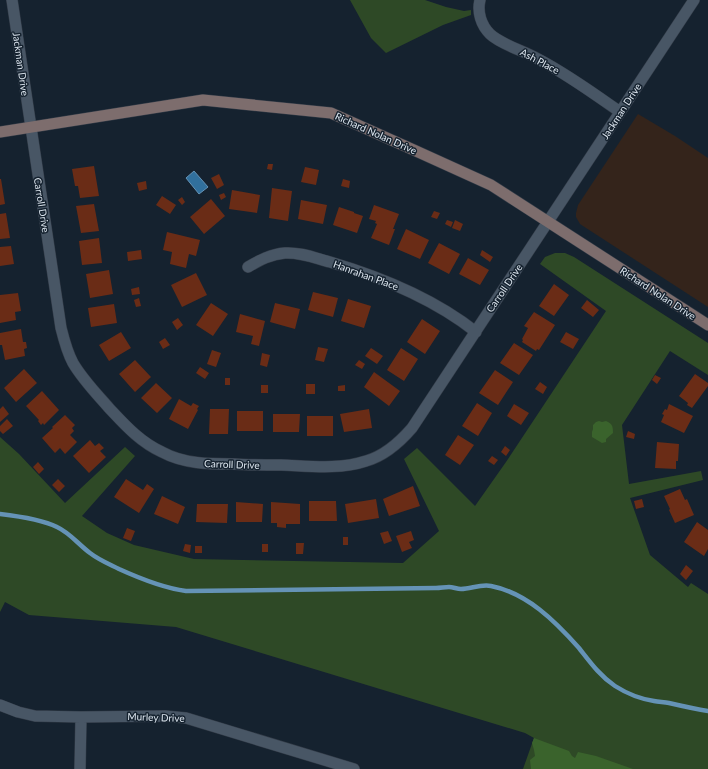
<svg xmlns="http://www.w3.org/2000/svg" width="708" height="769" viewBox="0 0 708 769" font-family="Lato,sans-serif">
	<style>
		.commercial { fill: #34241b }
		.green { fill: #2e4926 }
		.forest { fill: #3a632c }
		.water { fill: #31709d; stroke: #6593b6 }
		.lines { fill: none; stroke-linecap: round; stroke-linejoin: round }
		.stream { stroke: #6593b6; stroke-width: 4.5 }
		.building { fill: #6a2c16 }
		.minor-casing { stroke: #323b47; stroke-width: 12 }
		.secondary-casing { stroke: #323b47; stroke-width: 12 }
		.minor { stroke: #485665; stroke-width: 11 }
		.secondary { stroke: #7d6d6d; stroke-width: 11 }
		.labels { text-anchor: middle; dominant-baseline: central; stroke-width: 3; stroke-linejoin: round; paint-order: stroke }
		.street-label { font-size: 10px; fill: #dde6ef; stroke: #15222f }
	</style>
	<rect width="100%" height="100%" fill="#15222f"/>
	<path class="commercial" d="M 638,114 L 675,136 L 708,158 L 708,307 L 583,226 L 580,224 L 576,217 L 576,213 L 578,205 Z"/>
	<path class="green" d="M 350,0 L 425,0 L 446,7 L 464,11 L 471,10 L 471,15 L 443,25 L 386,53 L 371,38 Z
		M 555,253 L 565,253 L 574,257 L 708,343 L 708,375 L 670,351 L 622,425 L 629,484 L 701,471 L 703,480 L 630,498 L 650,555 L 688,587 L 691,583 L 708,594 L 708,769 L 523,769 L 534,738 L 525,733 L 176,627 L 29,615 L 5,602 L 0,612 L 0,437 L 19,454 L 65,503 L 125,447 L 135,456 L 82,516 L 107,533 L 134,545 L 194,559 L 403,563 L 439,531 L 404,459 L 417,448 L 475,506 L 506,462 L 606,311 L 540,264 L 545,257 Z"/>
	<path class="forest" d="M 599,421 L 602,422 L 606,421 C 612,424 613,425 613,433 L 606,439 L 606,442 L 602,443 L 592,437 L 592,432 L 593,429 L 593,425 L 596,422 Z
		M 534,738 L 569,751 L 572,756 L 575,758 L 578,752 L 596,756 L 633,769 L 531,769 L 530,760 L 535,756 L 534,750 L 532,743 Z"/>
	<path class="water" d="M 194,171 L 208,187 L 199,194 L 186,178 Z"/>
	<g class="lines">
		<path class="stream" d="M 0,514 C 17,516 41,519 57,527 C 70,533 78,544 90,553 C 99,560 109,564 119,569 C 141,579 163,588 186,591 L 436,588 C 440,588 445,587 449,587 C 453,587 457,589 461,589 C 471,589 480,584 491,586 C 527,593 555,621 579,648 C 590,662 600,676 615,686 C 626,693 641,699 654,701 C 659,702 664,702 669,703 C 682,706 695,709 708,711"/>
	</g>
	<path class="building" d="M 268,164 L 273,164 L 272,170 L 267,169 Z
		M 94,166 L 99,196 L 80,198 L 78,186 L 75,186 L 72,169 Z
		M 305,167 L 319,170 L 316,185 L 301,182 Z
		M 219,174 L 224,185 L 217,189 L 211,178 Z
		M 0,179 L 1,179 L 5,204 L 0,205 Z
		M 343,179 L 350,181 L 349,188 L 341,186 Z
		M 146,181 L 147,189 L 139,191 L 137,183 Z
		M 272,188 L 292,191 L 288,221 L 269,218 Z
		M 232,190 L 260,195 L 257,213 L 229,209 Z
		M 224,193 L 226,197 L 221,200 L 219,195 Z
		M 162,196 L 176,205 L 170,214 L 156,205 Z
		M 182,197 L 185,202 L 182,205 L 178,200 Z
		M 211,199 L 225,216 L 204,234 L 190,217 Z
		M 301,200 L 327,205 L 323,224 L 298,219 Z
		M 94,204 L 99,231 L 81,233 L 76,206 Z
		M 374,205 L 399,214 L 393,229 L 395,229 L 389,245 L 371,238 L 377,224 L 375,223 L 376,221 L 369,219 Z
		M 339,207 L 354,212 L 354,213 L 363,216 L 357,233 L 333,225 Z
		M 434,211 L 440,213 L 437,219 L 431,217 Z
		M 6,213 L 10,238 L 0,239 L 0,214 Z
		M 447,220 L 453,222 L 451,227 L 445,224 Z
		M 455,220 L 463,224 L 460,231 L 452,228 Z
		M 406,229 L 429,240 L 420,259 L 397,249 Z
		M 167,232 L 200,240 L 196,256 L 189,254 L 186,268 L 170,264 L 172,252 L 163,250 Z
		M 99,238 L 102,263 L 82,265 L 79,241 Z
		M 439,243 L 460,254 L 449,274 L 428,263 Z
		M 11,246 L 14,264 L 0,266 L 0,247 Z
		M 141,250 L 142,259 L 128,261 L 127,252 Z
		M 482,250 L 493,257 L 490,262 L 480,255 Z
		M 468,258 L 489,270 L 480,285 L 459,274 Z
		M 109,270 L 113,294 L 90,298 L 86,274 Z
		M 196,273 L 207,295 L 182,307 L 171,285 Z
		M 554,284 L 569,295 L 554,316 L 539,306 Z
		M 139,287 L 140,294 L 132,295 L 131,289 Z
		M 313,292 L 338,298 L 333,317 L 308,310 Z
		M 18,293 L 21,311 L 15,312 L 16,320 L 0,323 L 0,295 Z
		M 139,298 L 141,306 L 136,307 L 134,300 Z
		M 348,299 L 371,306 L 364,328 L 341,321 Z
		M 587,300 L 599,310 L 593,317 L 581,308 Z
		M 211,303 L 228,314 L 213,336 L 196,325 Z
		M 275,303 L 300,309 L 295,329 L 270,322 Z
		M 114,304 L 117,323 L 91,327 L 88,308 Z
		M 534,312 L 555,325 L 539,350 L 537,349 L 536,351 L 522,342 L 523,340 L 522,339 L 528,328 L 524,326 Z
		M 240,314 L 265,321 L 259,346 L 251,344 L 253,336 L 236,332 Z
		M 178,318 L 183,325 L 177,330 L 172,322 Z
		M 422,319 L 440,331 L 425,354 L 407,342 Z
		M 21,329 L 23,342 L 26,342 L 27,348 L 24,349 L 25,356 L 5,360 L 2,345 L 0,345 L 0,333 Z
		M 121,332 L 131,348 L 109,361 L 99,345 Z
		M 566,332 L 579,339 L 573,349 L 560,342 Z
		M 165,338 L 170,345 L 163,349 L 159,342 Z
		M 514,343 L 533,355 L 519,375 L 500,363 Z
		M 318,347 L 328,349 L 324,362 L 315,360 Z
		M 371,348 L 383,356 L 377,364 L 365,356 Z
		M 401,348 L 418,359 L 404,381 L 387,370 Z
		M 212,350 L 221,353 L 216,367 L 207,364 Z
		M 262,353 L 270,355 L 267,367 L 260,365 Z
		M 135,360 L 151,377 L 135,392 L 119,374 Z
		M 359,360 L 365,364 L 362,369 L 355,365 Z
		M 200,367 L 209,373 L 205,379 L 196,373 Z
		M 24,369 L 37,383 L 16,402 L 4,388 Z
		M 495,370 L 513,382 L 498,405 L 479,393 Z
		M 374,372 L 400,391 L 389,406 L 364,387 Z
		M 695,374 L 708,383 L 708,386 L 692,408 L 687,405 L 688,403 L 679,396 Z
		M 655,375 L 661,378 L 657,384 L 652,380 Z
		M 225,378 L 230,378 L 230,385 L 225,385 Z
		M 540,382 L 547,387 L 543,394 L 535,389 Z
		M 156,383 L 172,398 L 157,413 L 141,398 Z
		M 306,384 L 315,384 L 315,394 L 306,394 Z
		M 261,385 L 268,385 L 268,393 L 261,393 Z
		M 345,385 L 345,391 L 338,391 L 338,386 Z
		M 42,391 L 59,410 L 44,425 L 43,423 L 41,425 L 38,421 L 39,420 L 26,406 Z
		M 179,399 L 191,406 L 193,403 L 199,406 L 197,409 L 198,410 L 188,429 L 169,419 Z
		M 477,403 L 492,413 L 478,436 L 462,426 Z
		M 514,404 L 529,413 L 521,425 L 507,416 Z
		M 669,404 L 693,416 L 684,433 L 661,422 L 664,415 L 662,414 L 665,409 L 667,410 Z
		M 3,406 L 9,414 L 0,422 L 0,409 Z
		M 210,409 L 229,409 L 228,434 L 209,434 Z
		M 369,409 L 372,428 L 344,432 L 340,414 Z
		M 237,411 L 263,411 L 263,431 L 237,431 Z
		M 273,414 L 300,414 L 299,432 L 273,432 Z
		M 65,415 L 75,425 L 72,428 L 74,431 L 70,435 L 77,442 L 65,454 L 60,448 L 55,453 L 42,438 L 53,428 L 52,427 Z
		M 307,416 L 333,416 L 333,436 L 307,436 Z
		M 7,419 L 13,426 L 3,434 L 0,431 L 0,426 Z
		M 628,431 L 635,434 L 634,439 L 626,437 Z
		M 458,435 L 474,445 L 460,465 L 445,455 Z
		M 90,440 L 95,446 L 99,443 L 104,448 L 100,451 L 106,457 L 89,473 L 73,456 Z
		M 657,442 L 679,444 L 678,461 L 676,461 L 676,469 L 655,468 Z
		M 505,446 L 510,450 L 506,456 L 501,452 Z
		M 492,456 L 498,460 L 494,465 L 488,461 Z
		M 38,462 L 44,469 L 39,474 L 33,467 Z
		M 58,479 L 65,486 L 59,492 L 52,485 Z
		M 126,479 L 143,490 L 147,484 L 154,489 L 139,513 L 114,497 Z
		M 413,486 L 420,506 L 389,516 L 383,499 Z
		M 680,489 L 685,500 L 687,499 L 694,515 L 675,523 L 669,510 L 670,509 L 664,496 Z
		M 162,496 L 185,507 L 178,524 L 154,514 Z
		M 376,499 L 379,518 L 348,523 L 345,504 Z
		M 642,499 L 644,507 L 636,509 L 634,501 Z
		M 309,501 L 336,501 L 337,521 L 309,521 Z
		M 236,502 L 263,504 L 262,522 L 236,522 Z
		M 271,502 L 300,504 L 300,524 L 286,524 L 286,528 L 277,527 L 277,523 L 271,523 Z
		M 197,504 L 228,504 L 227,523 L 196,522 Z
		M 697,522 L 708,530 L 708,549 L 704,556 L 684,542 Z
		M 127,528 L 135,531 L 131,541 L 123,538 Z
		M 388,531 L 392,541 L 384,544 L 380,533 Z
		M 411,531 L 414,540 L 409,542 L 412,548 L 402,552 L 396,536 Z
		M 343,537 L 348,537 L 348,545 L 343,545 Z
		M 296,543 L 304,543 L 303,554 L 296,554 Z
		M 185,544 L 191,545 L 190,553 L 183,551 Z
		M 262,544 L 268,544 L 268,552 L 262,552 Z
		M 195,546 L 202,546 L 202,553 L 195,553 Z
		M 686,565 L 693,571 L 686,580 L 680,574 Z"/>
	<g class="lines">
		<defs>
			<path id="minor" d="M 12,0 L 61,328 C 64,340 67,352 73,363 C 83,380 96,393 109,408 C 125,425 140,442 162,452 C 184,464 209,464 233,464 C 249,465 265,465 281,465 C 309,466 339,470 366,461 C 384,456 399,443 412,428 L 694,0
				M 480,0 C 477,12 481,25 490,34 C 500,44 524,51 538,59 C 567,74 593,93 620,112
				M 248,267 C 260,260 271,254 285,253 C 300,252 315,258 330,262 C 381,277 433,298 476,332
				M 0,705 L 18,712 L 35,716 L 81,717 L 165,716 L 186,718 L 354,769
				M 80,769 L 81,717"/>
			<path id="secondary" d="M 0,132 L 203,100 L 331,113 L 416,151 L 491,185 L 708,325"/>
		</defs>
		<use href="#minor" class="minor-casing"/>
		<use href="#secondary" class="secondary-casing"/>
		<use href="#minor" class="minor"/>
		<use href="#secondary" class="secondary"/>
	</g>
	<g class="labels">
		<g class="street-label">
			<text transform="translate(540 61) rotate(28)">Ash Place</text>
			<text transform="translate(21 64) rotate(82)">Jackman Drive</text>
			<text transform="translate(621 111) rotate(-57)">Jackman Drive</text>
			<text transform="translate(376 133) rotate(24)">Richard Nolan Drive</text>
			<text transform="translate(42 205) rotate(81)">Carroll Drive</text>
			<text transform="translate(366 275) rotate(20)">Hanrahan Place</text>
			<text transform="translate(504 288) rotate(-56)">Carroll Drive</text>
			<text transform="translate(658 293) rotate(33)">Richard Nolan Drive</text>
			<text transform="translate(232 464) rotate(2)">Carroll Drive</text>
			<text transform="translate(156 717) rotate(2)">Murley Drive</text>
		</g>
	</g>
</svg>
